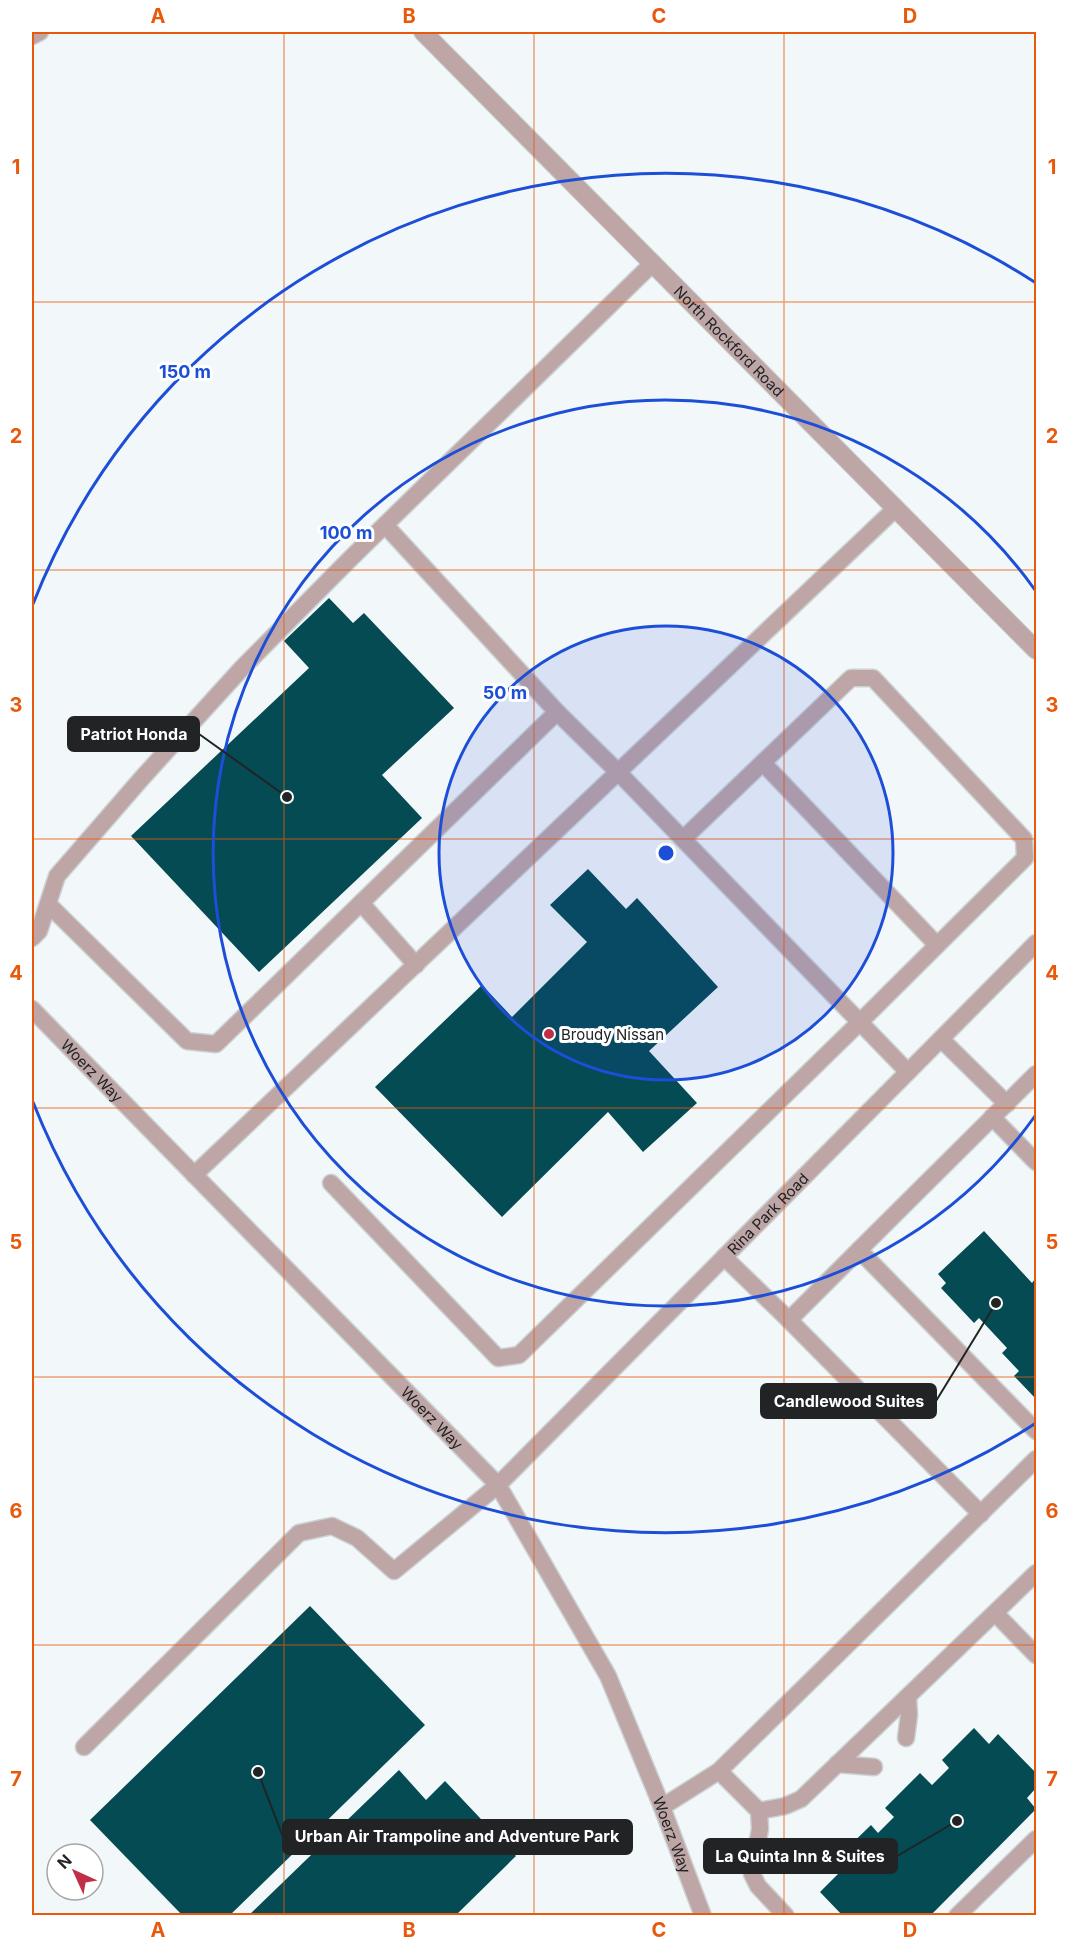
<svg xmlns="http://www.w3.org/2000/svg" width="1068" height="1947" viewBox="0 0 1068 1947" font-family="Inter,sans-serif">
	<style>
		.building { fill: #054b54 }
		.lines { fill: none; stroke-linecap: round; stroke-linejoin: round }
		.service-casing { stroke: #ccd2d3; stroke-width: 19 }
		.tertiary-casing { stroke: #ccd2d3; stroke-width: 20 }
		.service { stroke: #bea6a6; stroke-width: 16 }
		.tertiary { stroke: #bea6a6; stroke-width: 18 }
		.grid { fill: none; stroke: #e8590c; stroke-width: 1.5; stroke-opacity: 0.55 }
		.ring { fill: none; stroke: #1d4ed8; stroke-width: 3 }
		.poi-dot { fill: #c02f45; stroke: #fff; stroke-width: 2 }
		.labels { text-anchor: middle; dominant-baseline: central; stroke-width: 6; stroke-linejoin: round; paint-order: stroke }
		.street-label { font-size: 15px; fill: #212324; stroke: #fff }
		.poi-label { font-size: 15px; fill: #212324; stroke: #fff; text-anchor: start }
		.centre { fill: #1d4ed8; stroke: #fff; stroke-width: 3 }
		.ring-label { font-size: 18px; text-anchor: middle; font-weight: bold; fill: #1d4ed8; stroke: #fff; stroke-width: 6; stroke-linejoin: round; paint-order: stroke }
		.leader { fill: none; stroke: #212324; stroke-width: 2 }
		.callout-dot { fill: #212324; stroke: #fff; stroke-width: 2 }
		.callout { fill: #212324; stroke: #212324; stroke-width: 2 }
		.callout-label { font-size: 16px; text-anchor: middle; font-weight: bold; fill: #fff }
		.neatline { fill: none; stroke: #e8590c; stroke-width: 2 }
		.grid-label { font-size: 20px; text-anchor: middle; font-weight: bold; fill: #e8590c }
	</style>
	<rect width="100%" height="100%" fill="#f2f8f9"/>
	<path class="building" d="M 329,598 L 353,623 L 364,613 L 454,708 L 382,775 L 422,818 L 259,972 L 131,836 L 309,668 L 284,641 Z
		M 588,869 L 626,909 L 637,898 L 718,987 L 649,1051 L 697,1103 L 643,1152 L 608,1112 L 502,1217 L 375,1087 L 482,985 L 512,1017 L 587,942 L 550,905 Z
		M 984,1231 L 1032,1283 L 1035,1279 L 1036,1281 L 1036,1399 L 1014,1376 L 1019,1371 L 1002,1353 L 1007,1348 L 979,1318 L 974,1323 L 941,1288 L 946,1283 L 938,1274 Z
		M 310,1606 L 425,1725 L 229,1916 L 183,1916 L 90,1820 Z
		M 974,1728 L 989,1744 L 998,1734 L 1036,1773 L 1036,1788 L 1027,1798 L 1036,1809 L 930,1916 L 843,1916 L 820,1892 L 846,1866 L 838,1857 L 871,1825 L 878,1833 L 894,1817 L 885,1808 L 920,1773 L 932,1785 L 949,1768 L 942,1760 Z
		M 399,1770 L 426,1800 L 445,1781 L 516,1856 L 455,1916 L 248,1916 Z"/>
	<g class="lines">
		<defs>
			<g id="service">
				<path d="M 32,36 L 40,32"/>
				<path d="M 557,712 L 618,772 L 908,1072"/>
				<path d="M 763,763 L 937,945"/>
				<path d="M 361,903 L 416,965"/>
				<path d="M 48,904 L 187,1041 L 216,1044 L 557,712 L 385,525"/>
				<path d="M 32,938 L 39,931 L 57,876 L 142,778 L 243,667 L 349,560 L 653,263"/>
				<path id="s1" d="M 32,1009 L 498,1485 L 608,1676 L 662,1807 L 703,1916"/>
				<path d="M 941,1039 L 1007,1104"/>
				<path d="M 992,1117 L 1036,1162"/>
				<path d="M 194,1175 L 896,508"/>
				<path d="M 331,1183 L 498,1358 L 519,1355 L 860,1022 L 1025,858 L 1024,839 L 873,678 L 851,678 L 683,839"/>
				<path d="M 859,1250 L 1036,1074"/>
				<path d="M 724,1257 L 789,1320 L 859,1250 L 1036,1431"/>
				<path d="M 789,1320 L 981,1514"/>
				<path d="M 995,1613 L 1036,1655"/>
				<path d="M 906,1738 L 909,1715 L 908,1697"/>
				<path id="s2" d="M 84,1747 L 299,1533 L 332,1526 L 357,1538 L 394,1571 L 498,1485 L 1036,943"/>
				<path d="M 837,1764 L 874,1767"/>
				<path d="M 719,1771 L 759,1811 L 760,1829 L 752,1874 L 758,1886 L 786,1916"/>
				<path d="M 662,1807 L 719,1771 L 1036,1459"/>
				<path d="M 759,1811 L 785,1806 L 801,1799 L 1036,1573"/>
				<path d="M 957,1916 L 1036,1839"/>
			</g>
			<g id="tertiary">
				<path id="s3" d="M 423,32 L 1036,650"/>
			</g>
		</defs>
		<use href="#service" class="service-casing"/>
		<use href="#tertiary" class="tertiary-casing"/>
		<use href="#service" class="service"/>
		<use href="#tertiary" class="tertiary"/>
	</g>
	<path class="grid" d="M 284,32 L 284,1916M 534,32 L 534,1916M 784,32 L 784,1916M 32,302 L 1036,302M 32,570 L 1036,570M 32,839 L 1036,839M 32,1108 L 1036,1108M 32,1377 L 1036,1377M 32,1645 L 1036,1645"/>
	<circle cx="666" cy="853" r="227" fill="#1d4ed8" fill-opacity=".12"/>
	<g class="ring">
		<circle cx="666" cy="853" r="227"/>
		<path d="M1035 1116A453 453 0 1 1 1035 590"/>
		<path d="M1036 1423A680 680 0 0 1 33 1102M33 604A680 680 0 0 1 1036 283"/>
	</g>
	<circle class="poi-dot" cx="549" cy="1034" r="6"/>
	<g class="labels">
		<g class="street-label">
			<text stroke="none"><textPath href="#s3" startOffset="435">North Rockford Road</textPath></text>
			<text stroke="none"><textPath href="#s1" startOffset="86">Woerz Way</textPath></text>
			<text stroke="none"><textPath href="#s2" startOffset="932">Rina Park Road</textPath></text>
			<text stroke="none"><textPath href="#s1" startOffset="572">Woerz Way</textPath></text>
			<text stroke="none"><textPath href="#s1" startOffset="1058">Woerz Way</textPath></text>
		</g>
		<g class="poi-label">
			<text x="561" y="1034">Broudy Nissan</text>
		</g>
	</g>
	<circle cx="666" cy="853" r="9" class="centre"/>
	<g class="ring-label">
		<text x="185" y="378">150 m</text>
		<text x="346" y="539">100 m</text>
		<text x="505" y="699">50 m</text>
	</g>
	<path class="leader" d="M287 797L199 734M996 1303L936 1401M258 1772L283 1837M957 1821L897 1856"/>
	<g class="callout-dot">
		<circle cx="287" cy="797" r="6"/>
		<circle cx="996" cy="1303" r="6"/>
		<circle cx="258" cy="1772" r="6"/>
		<circle cx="957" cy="1821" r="6"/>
	</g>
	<g class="callout">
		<rect x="68" y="717" width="131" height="34" rx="6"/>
		<rect x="761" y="1384" width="175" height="34" rx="6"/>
		<rect x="283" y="1820" width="349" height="34" rx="6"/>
		<rect x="704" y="1839" width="193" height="34" rx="6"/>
	</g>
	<g class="callout-label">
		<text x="134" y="740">Patriot Honda</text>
		<text x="849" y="1407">Candlewood Suites</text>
		<text x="457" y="1842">Urban Air Trampoline and Adventure Park</text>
		<text x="800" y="1862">La Quinta Inn &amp; Suites</text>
	</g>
	<rect width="1068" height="1947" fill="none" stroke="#ffffff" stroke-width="66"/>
	<g transform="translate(75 1872) rotate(315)"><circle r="28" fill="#ffffff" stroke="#a6a7a7" stroke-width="1.5"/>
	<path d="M0-4.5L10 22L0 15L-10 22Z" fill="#c02f45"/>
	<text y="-9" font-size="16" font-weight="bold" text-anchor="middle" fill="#212324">N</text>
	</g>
	<rect x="33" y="33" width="1002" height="1881" class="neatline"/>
	<g class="grid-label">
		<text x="158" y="23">A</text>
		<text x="409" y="23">B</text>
		<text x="659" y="23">C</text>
		<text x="910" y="23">D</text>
		<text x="16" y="174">1</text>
		<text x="1052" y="174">1</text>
		<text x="16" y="443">2</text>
		<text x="1052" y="443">2</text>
		<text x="16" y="712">3</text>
		<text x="1052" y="712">3</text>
		<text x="16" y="980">4</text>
		<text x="1052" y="980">4</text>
		<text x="16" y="1249">5</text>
		<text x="1052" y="1249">5</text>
		<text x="16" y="1518">6</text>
		<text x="1052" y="1518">6</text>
		<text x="16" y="1786">7</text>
		<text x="1052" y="1786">7</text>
		<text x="158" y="1937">A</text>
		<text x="409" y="1937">B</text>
		<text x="659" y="1937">C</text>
		<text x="910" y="1937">D</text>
	</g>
</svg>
